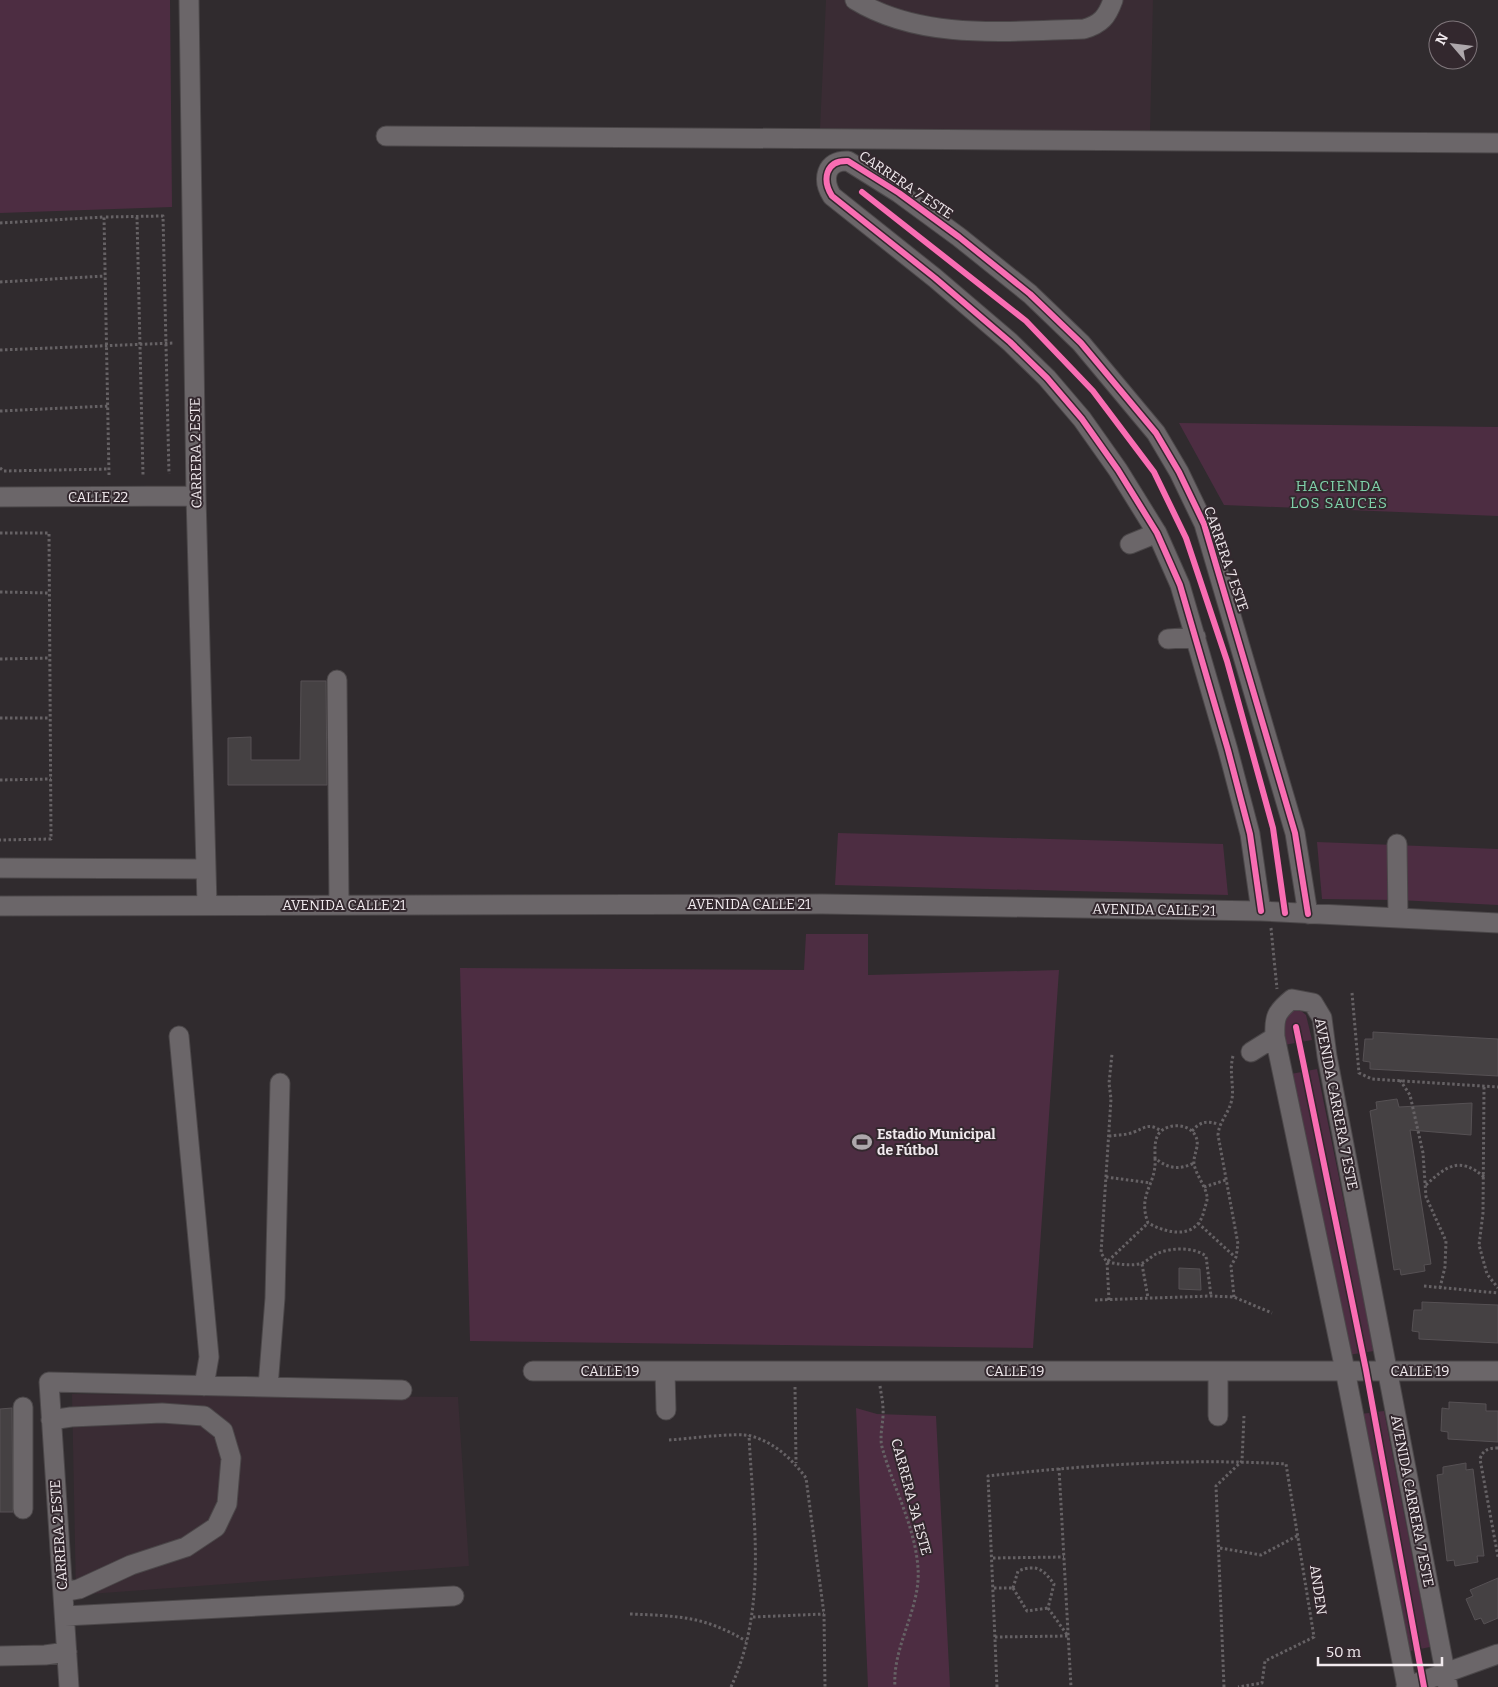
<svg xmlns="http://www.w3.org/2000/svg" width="1498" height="1687" viewBox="0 0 1498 1687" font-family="Bitter,serif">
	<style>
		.built { fill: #3a2c34 }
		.green { fill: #4d2d42 }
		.building { fill: #454143; stroke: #565154 }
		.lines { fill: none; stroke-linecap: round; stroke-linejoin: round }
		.minor-casing { stroke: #4b4749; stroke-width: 21 }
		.path { stroke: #666265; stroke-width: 3; stroke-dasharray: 2.5 2.5; stroke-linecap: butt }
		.minor { stroke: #6b6669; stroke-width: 19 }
		.cycleway-casing { stroke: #33282e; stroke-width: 9 }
		.cycleway { stroke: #f96db3; stroke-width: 6 }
		.labels { text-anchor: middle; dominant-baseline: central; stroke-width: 4; stroke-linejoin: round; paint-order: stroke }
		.street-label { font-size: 14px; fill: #f1eaee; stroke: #33282e }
		.poi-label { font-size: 14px; font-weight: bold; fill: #f1eaee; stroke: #33282e; text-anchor: start }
		.neighbourhood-label { font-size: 15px; letter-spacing: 1px; fill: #80d3ab; stroke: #33282e }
	</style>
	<rect width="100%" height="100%" fill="#302b2e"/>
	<path class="built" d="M 826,0 L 1153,0 L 1150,134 L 820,129 Z
		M 72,1394 L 458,1397 L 469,1566 L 76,1595 Z"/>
	<path class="green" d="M 0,0 L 170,0 L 172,207 L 0,213 Z
		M 1179,423 L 1498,427 L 1498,516 L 1224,505 Z
		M 838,833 L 1223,844 L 1228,895 L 835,885 Z
		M 1317,842 L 1498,849 L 1498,905 L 1398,900 L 1322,899 Z
		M 806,934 L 868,934 L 868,975 L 1059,970 L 1033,1348 L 470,1341 L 460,968 L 804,970 Z
		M 1300,1010 L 1306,1015 L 1312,1040 L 1284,1045 L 1282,1017 L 1290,1011 Z
		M 1317,1069 L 1374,1351 L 1348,1355 L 1291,1074 Z
		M 856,1408 L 877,1414 L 936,1416 L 950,1687 L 868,1687 Z
		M 1384,1411 L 1430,1647 L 1405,1652 L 1361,1414 Z"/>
	<path class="building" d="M 301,681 L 326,681 L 327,785 L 228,785 L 228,738 L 251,737 L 251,760 L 300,760 Z
		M 1373,1032 L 1498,1039 L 1498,1076 L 1370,1069 L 1370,1062 L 1363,1061 L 1365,1039 L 1373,1039 Z
		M 1397,1099 L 1399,1107 L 1472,1103 L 1471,1135 L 1410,1130 L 1431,1264 L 1424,1265 L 1425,1271 L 1401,1275 L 1400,1269 L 1394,1270 L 1370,1111 L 1377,1109 L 1376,1102 Z
		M 1179,1268 L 1200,1269 L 1201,1290 L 1179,1289 Z
		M 1422,1302 L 1498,1305 L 1498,1343 L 1419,1339 L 1419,1332 L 1412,1331 L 1414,1310 L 1422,1310 Z
		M 1449,1402 L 1486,1404 L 1486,1411 L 1498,1411 L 1498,1442 L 1448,1439 L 1448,1432 L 1441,1431 L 1442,1408 L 1449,1409 Z
		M 12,1408 L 13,1512 L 0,1512 L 0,1409 Z
		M 1466,1463 L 1466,1470 L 1473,1469 L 1484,1556 L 1477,1556 L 1478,1562 L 1455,1566 L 1454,1560 L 1447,1561 L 1437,1475 L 1443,1474 L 1443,1467 Z
		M 1498,1578 L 1498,1618 L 1484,1624 L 1481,1618 L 1475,1620 L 1466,1599 L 1473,1596 L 1470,1590 Z"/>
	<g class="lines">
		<defs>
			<path id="minor" d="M 189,0 L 196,496 L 207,905
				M 855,0 C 922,41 1009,31 1084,29 C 1101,24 1107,17 1113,0
				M 386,136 L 1498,143
				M 0,497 L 196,496
				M 1130,544 L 1157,533
				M 1168,639 L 1196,637
				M 337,680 L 339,904
				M 1397,844 L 1398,918
				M 0,868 L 206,869
				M 0,906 L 822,904 L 1261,911 L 1498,923
				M 1261,911 L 1250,834 L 1228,750 L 1180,585 L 1157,533 L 1118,470 L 1082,419 L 1047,378 L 1010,342 L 935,278 L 832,196 C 822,180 825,160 848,161 L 899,193 L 959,237 L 1030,294 L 1081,343 L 1156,433 L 1179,472 L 1204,524 L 1295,833 L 1308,914
				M 179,1036 L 209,1357 L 204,1386
				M 1251,1052 L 1275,1037
				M 533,1371 L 1498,1371
				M 665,1371 L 666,1410
				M 268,1387 L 275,1298 L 280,1083
				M 1218,1416 L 1218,1371
				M 51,1420 L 71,1417 L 162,1413 L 204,1416 L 223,1431 L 231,1458 L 227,1504 L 216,1527 L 186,1547 L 131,1565 L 79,1589 L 63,1592
				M 23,1509 L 23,1407
				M 65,1616 L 454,1596
				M 0,1656 L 45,1655 L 67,1652
				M 69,1687 L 49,1382 L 402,1390
				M 1406,1687 L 1498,1654
				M 1407,1687 L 1345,1370 L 1275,1037 C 1274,1017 1276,1012 1292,999 L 1313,1003 L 1322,1018 L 1327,1056 L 1448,1687"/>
		</defs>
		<use href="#minor" class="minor-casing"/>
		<path class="path" d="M 137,217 L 143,475
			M 0,223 L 104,217
			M 0,282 L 105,276
			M 0,350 L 173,343
			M 0,411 L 108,406
			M 0,468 L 4,471 L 109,469
			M 109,475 L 104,217 L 163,216 L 169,474
			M 0,533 L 49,533 L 51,839 L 0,840
			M 0,592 L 49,593
			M 0,659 L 50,658
			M 0,718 L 50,718
			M 0,780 L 51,779
			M 1271,928 L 1277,989
			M 1352,993 L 1359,1073 L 1372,1079 L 1498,1087
			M 1233,1056 C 1229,1071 1234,1085 1232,1099 C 1229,1114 1219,1121 1218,1135 L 1238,1244 L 1236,1257 L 1231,1266 L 1234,1297
			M 1400,1080 L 1410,1095 L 1423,1153 L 1426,1197 L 1446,1241 L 1445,1267 L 1440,1288
			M 1484,1087 L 1483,1213 L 1479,1245 L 1487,1274 L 1498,1288
			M 1192,1131 C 1201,1121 1206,1121 1219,1124
			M 1109,1136 C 1117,1135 1127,1135 1134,1132 C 1146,1127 1149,1123 1161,1131
			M 1155,1158 C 1157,1185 1137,1193 1148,1223 C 1168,1234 1197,1240 1204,1211 C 1205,1206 1208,1200 1207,1196 C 1205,1185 1196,1175 1194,1164 C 1193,1155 1200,1146 1196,1137 C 1191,1124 1170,1122 1160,1132 C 1154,1139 1155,1149 1155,1158 C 1168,1169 1179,1170 1194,1163
			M 1106,1177 L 1151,1183
			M 1426,1185 C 1446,1166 1460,1156 1484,1177
			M 1204,1187 L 1226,1180
			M 1198,1223 L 1235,1257
			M 1108,1261 L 1148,1223
			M 1107,1262 C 1118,1264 1128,1266 1139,1264 C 1146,1263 1150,1257 1156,1254 C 1171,1247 1194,1247 1206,1256 L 1211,1296
			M 1142,1264 L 1148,1298
			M 1424,1286 L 1498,1293
			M 1095,1300 L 1211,1296 L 1234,1297 L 1272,1313
			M 1109,1300 L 1107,1262 L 1101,1253 L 1111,1099 L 1109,1083 L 1112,1054
			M 880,1386 C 881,1394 883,1401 883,1409 C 884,1421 879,1435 882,1447 C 893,1487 915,1526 918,1568 C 921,1609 892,1646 895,1687
			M 795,1387 L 796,1463
			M 669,1440 C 685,1439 738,1432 751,1436 C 774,1442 792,1459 806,1478 L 824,1614 L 825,1687
			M 1498,1448 C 1488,1448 1483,1450 1480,1459 L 1498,1557
			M 1059,1468 L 1071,1687
			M 1220,1548 L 1261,1555 L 1299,1535
			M 993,1558 L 1064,1557
			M 994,1588 L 1013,1588
			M 1013,1588 L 1018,1571 C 1037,1564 1043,1569 1054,1584 L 1048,1608
			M 1013,1588 L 1027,1611 L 1048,1608
			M 1048,1608 L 1068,1636
			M 630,1614 C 678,1616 704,1616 746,1641
			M 753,1617 L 824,1614
			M 995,1637 L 1068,1636
			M 731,1687 C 768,1606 753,1520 749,1435
			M 997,1687 L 988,1476 C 1087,1465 1187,1458 1286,1464 L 1314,1637 L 1265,1661 L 1262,1683 L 1238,1687
			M 1224,1687 L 1216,1486 L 1242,1461 L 1244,1416"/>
		<use href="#minor" class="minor"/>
		<defs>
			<path id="cycleway" d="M 862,192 L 1026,321 L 1093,391 L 1154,472 L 1186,538 L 1227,661 L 1273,828 L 1285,913
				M 1261,911 L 1250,834 L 1228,750 L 1180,585 L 1157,533 L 1118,470 L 1082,419 L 1047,378 L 1010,342 L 935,278 L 832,196 C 822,180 825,160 848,161 L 899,193 L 959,237 L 1030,294 L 1081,343 L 1156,433 L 1179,472 L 1204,524 L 1295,833 L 1308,914
				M 1296,1027 L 1366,1370 L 1424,1687"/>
		</defs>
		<use href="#cycleway" class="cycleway-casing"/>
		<use href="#cycleway" class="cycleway"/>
	</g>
	<defs>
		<symbol id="stadium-bare" viewBox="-9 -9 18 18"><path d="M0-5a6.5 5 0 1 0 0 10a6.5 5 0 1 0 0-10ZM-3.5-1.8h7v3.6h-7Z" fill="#ada7ab" stroke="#33282e" stroke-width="2.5" paint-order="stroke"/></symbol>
	</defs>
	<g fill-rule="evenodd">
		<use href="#stadium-bare" x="848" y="1128" width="28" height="28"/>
	</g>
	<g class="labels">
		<g class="street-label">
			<text transform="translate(906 185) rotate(34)">CARRERA 7 ESTE</text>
			<text transform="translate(196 453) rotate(-91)">CARRERA 2 ESTE</text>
			<text x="98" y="497">CALLE 22</text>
			<text transform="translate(1226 559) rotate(71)">CARRERA 7 ESTE</text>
			<text x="749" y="904">AVENIDA CALLE 21</text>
			<text x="344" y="905">AVENIDA CALLE 21</text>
			<text transform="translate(1154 910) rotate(1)">AVENIDA CALLE 21</text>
			<text transform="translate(1336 1104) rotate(79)">AVENIDA CARRERA 7 ESTE</text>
			<text x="610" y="1371">CALLE 19</text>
			<text x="1015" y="1371">CALLE 19</text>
			<text x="1420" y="1371">CALLE 19</text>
			<text transform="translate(911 1497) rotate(75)">CARRERA 3A ESTE</text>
			<text transform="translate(1412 1501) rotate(79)">AVENIDA CARRERA 7 ESTE</text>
			<text transform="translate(59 1535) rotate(-94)">CARRERA 2 ESTE</text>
			<text transform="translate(1318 1590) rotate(82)">ANDEN</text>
		</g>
		<g class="poi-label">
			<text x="877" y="1134">Estadio Municipal<tspan x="877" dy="16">de Fútbol</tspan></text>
		</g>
		<g class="neighbourhood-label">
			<text x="1339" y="486">HACIENDA<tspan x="1339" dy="17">LOS SAUCES</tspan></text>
		</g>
	</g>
	<g transform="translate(1453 45) rotate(298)"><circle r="24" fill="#33282e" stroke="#7f767b"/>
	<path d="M0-4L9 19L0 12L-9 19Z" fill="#ada7ab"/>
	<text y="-8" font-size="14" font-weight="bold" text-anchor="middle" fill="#f1eaee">N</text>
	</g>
	<path d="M1318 1657v8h124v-8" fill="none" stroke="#f1eaee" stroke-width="2.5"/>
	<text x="1326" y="1657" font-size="15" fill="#f1eaee" stroke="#33282e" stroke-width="4" paint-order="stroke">50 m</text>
</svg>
